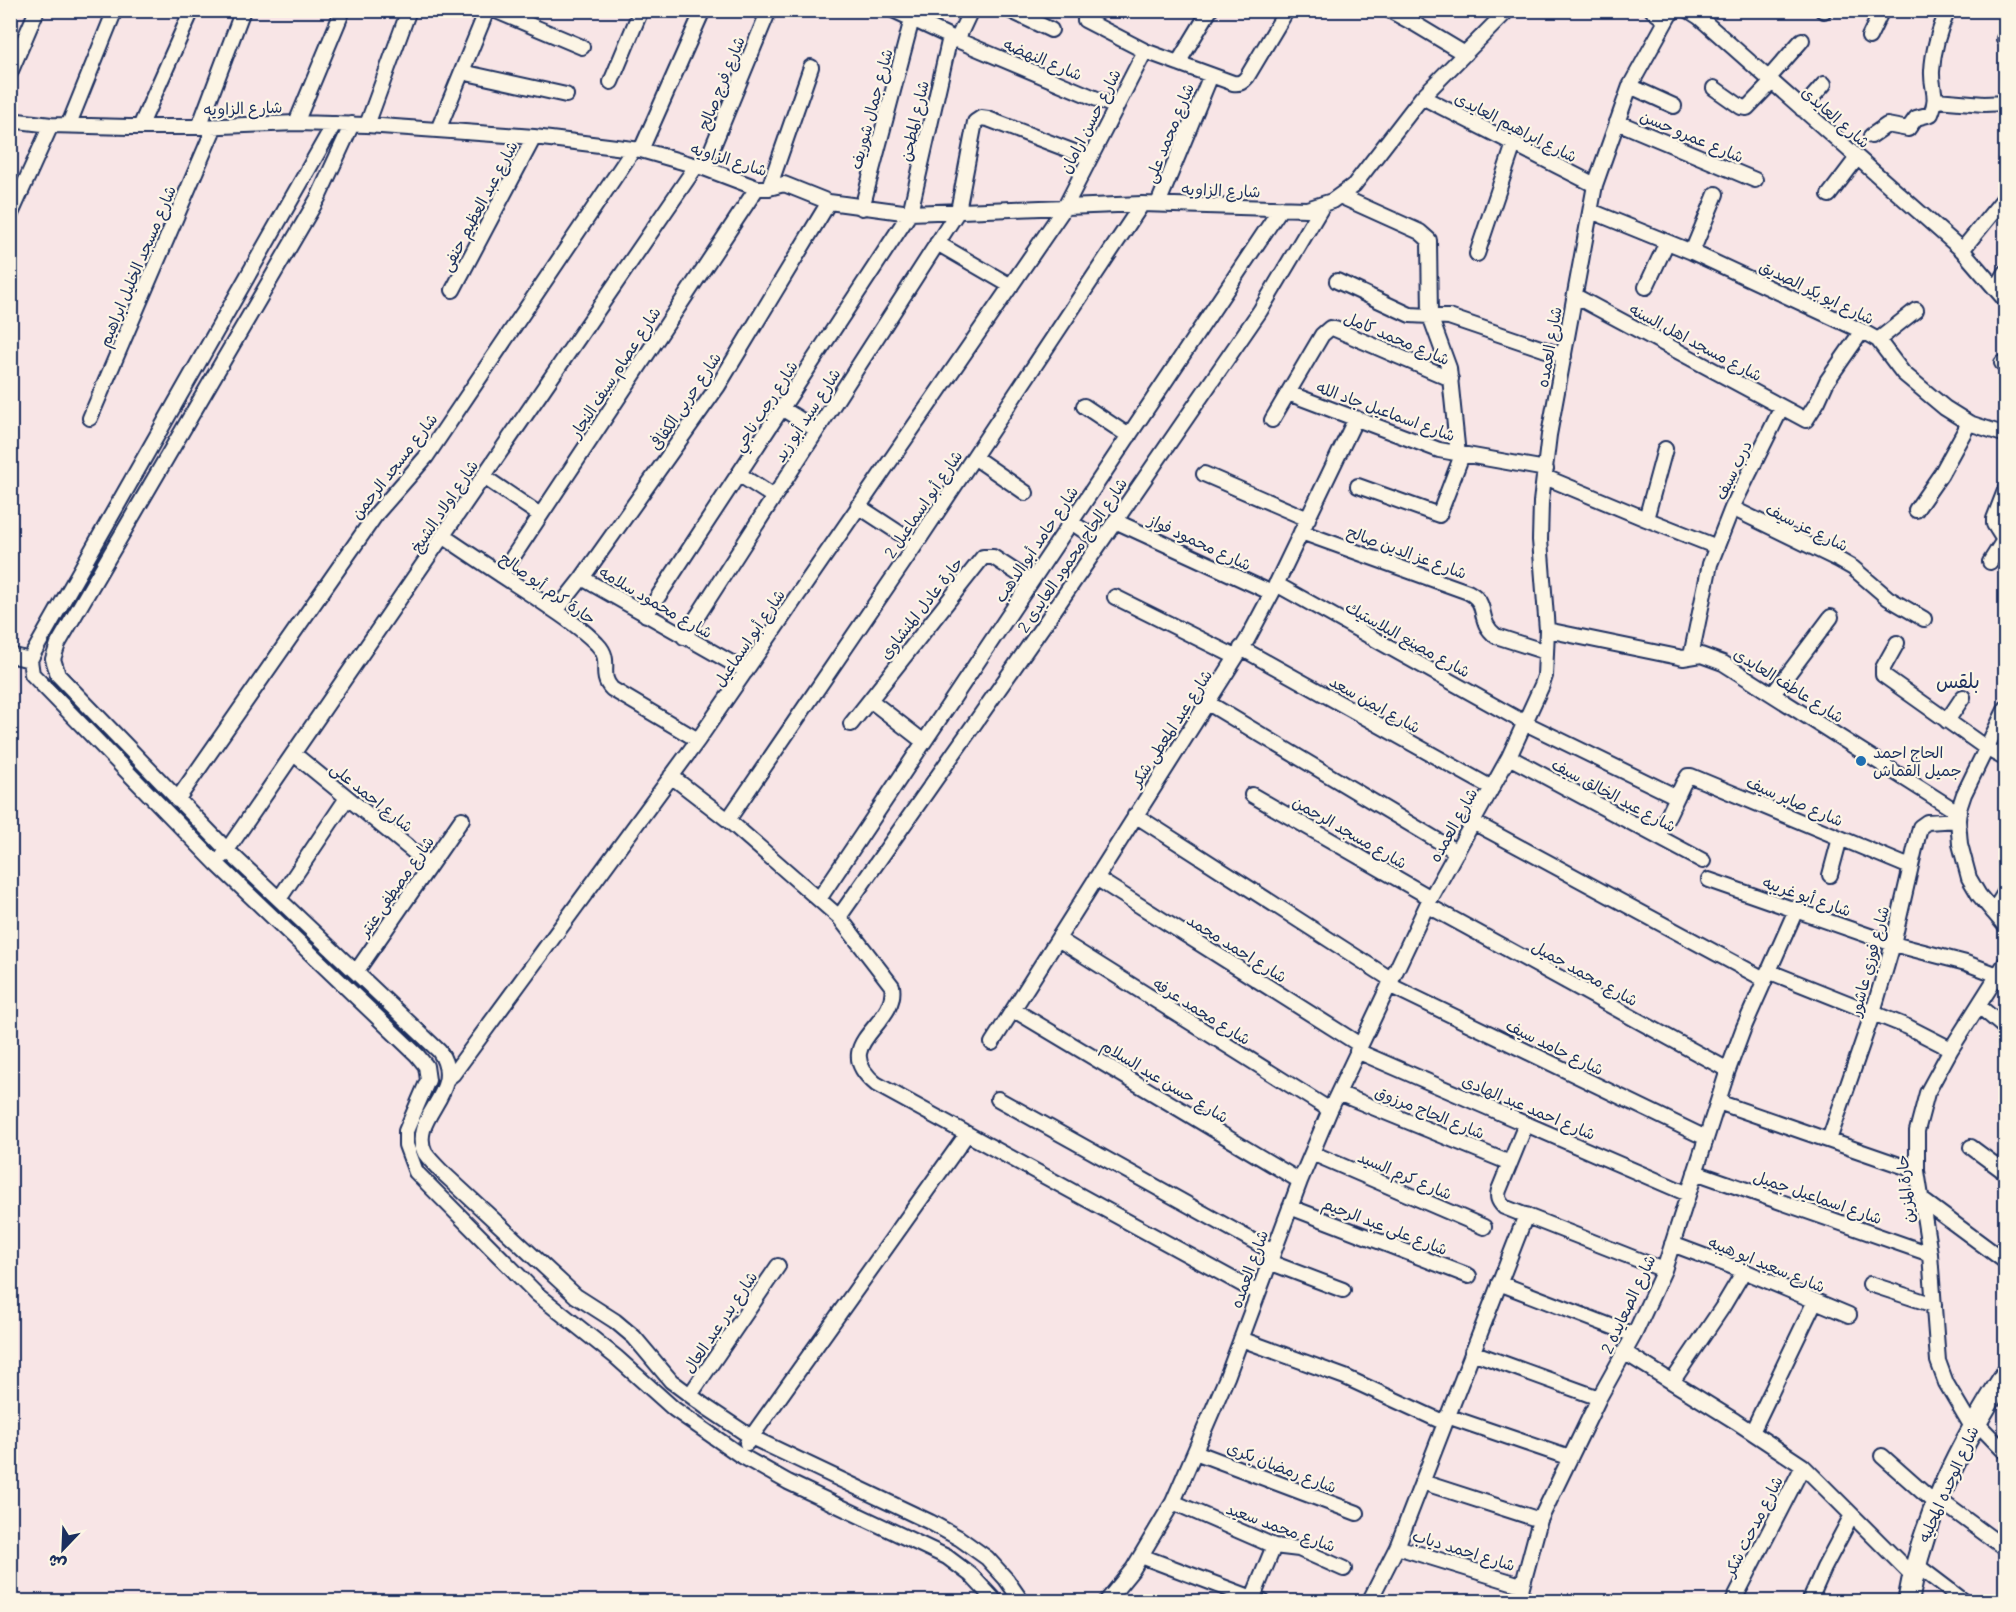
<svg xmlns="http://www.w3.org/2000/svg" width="2016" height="1612" viewBox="0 0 2016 1612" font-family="Delius,'Playpen Sans Arabic',sans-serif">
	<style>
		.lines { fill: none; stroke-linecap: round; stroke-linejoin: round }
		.street-casing { stroke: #1b2f5e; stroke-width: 18 }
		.secondary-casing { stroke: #1b2f5e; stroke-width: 24 }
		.street { stroke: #fcf5e5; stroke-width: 14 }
		.secondary { stroke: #fcf5e5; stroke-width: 20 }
		.poi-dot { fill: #1f6fb2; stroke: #fcf5e5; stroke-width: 2 }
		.labels { text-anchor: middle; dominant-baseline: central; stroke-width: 4.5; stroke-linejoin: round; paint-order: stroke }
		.street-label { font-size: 16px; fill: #1b2f5e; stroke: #fcf5e5 }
		.poi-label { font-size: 16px; fill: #1b2f5e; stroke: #fcf5e5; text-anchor: start }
		.quarter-label { font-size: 20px; fill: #1b2f5e; stroke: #fcf5e5 }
	</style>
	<rect width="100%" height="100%" fill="#f8e5e6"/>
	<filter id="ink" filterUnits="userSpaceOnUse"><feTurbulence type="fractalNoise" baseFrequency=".0167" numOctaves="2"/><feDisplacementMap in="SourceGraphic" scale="12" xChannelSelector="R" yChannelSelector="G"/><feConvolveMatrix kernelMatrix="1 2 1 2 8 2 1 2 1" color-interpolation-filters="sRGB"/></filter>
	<g filter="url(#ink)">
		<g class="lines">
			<defs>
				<path id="street" d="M 494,10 L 582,47
					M 893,10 L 957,40 L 1116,107
					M 1009,10 L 1051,30
					M 1389,10 L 1415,24 L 1465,54
					M 1652,10 L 1666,21
					M 1688,10 L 1699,17 L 1962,250 L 2006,301
					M 1822,10 L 1824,11
					M 1085,20 L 1145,51 L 1233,83 C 1240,84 1243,82 1247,77 L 1287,10
					M 1869,37 L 1882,10
					M 2004,39 L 2006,40
					M 957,40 L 971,10
					M 1178,63 L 1210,10
					M 462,72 L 566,95
					M 10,73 L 37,10
					M 1768,79 L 1802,40
					M 611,82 L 641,10
					M 1630,86 L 1674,106
					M 1714,88 L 1741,107 L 1747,108 L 1772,82
					M 1422,97 L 1595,185
					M 1936,100 L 1984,104 L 2006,103
					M 1802,109 L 1824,84
					M 10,120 L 51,125 L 129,127 L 199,127 L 296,123 L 367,125 L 534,137 L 641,150 L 704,168 L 757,188 L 769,188 L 784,184 L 829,202 L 910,213 L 1142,204 L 1307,209 L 1332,201 L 1354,185 L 1422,97 L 1508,10
					M 1617,122 L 1755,180
					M 296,123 L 343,10
					M 69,124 L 115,10
					M 334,124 L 34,652 L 30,660 L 32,674 L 217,864 L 417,1055 L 426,1066 L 428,1080 L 406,1131 L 406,1145 L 416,1172 L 537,1294 L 616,1357 L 674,1409 L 740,1455 L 788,1482 L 947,1557 L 971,1575 L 996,1602
					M 352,124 L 318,198 L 58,644 L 53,659 L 58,675 L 227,850 L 439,1051 C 468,1092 407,1117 425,1153 C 429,1159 435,1165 441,1171 L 576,1296 L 615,1321 L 634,1337 L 671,1381 L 706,1407 L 751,1437 L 930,1522 L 959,1538 L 987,1558 L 1006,1579 L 1022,1602
					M 367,125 L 409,10
					M 140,127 L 192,10
					M 199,127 L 243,10
					M 438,130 L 487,10
					M 1871,136 L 1887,125 L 1908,129 L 1916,118 L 1931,114 C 1939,95 1931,89 1932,71 C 1933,50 1939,30 1948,10
					M 641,150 L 703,10
					M 704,168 L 769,10
					M 769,188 L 811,67
					M 1829,195 L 1857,158
					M 1340,196 L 1420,232 L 1429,240 L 1430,316 L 1449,368 L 1458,455
					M 1158,204 L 1211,75
					M 862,208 L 912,19
					M 1591,211 L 1692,252 L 1862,331 L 1878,340 L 1903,373 L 1945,408 L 1969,423 L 2006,435
					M 10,216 L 51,125
					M 937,243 L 1011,286
					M 1962,250 L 2006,196
					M 1692,252 L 1716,194
					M 1477,254 L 1514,144
					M 1337,281 L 1410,315 L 1449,317 L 1564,356
					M 1646,287 L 1667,242
					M 1996,289 L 2006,272
					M 453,290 L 534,137
					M 1575,296 L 1806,420 L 1818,401 L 1827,381 L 1862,331
					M 1878,340 L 1916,310
					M 2002,363 L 2006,365
					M 1288,393 L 1439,450 L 1546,469
					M 1084,406 L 1129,436
					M 783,409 L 817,430
					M 90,418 L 215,126
					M 1272,420 L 1322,335 L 1330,328 L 1335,329 L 1451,379
					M 974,457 L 1026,493
					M 1204,474 L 1308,519
					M 740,475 L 774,497
					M 484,477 L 540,515
					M 1545,477 L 1646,519 L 1665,449
					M 1358,486 L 1439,515 L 1462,455
					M 858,506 L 916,544
					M 1732,508 L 1839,560 L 1853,568 L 1888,598 L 1924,619
					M 1916,510 L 1941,474 L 1969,423
					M 1646,519 L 1717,547
					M 1115,521 L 1272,593
					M 1071,522 L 1101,542
					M 1301,532 L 1468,592 C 1490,603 1476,621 1496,636 L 1546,652
					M 443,536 C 474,557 504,577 535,597 C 556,612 579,625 597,644 C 614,661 597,674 612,689 L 698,740
					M 1990,562 L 2004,540 L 1994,524 L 1994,519 L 2006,488
					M 501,575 L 757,188
					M 582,578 L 746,671
					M 1276,584 L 1525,723 L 1677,797
					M 1115,597 L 1236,657
					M 556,611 L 582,578 L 718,386 L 829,202
					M 646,615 L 910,213 L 950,37
					M 1547,630 L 1683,658 L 1701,655 L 1723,663 L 1959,813
					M 684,637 L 958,211 L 975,122 L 981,118 L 988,119 L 1090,158
					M 1897,643 L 1883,668 L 1883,675 L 1986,748 L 2006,759
					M 1241,648 L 1492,788
					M 10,655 L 30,660
					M 1691,656 L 1710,564 L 1732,508 L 1782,407
					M 1773,694 L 1831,617
					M 870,700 L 924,742
					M 1208,703 L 1457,852
					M 2006,708 L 1964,794 L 1959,809 L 1958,820 L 1960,844 L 1969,878 L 1979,895 L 2006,927
					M 1947,721 L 1963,697
					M 851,724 L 983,557 L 993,557 L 1031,582
					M 294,754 L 430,865
					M 1509,757 L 1703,861
					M 671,776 L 728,820 L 839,917 L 892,986 C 899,1026 827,1043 876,1084 L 1258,1293
					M 1252,795 L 1431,898
					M 177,800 L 377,513 L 426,457 L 633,150
					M 1135,815 L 1392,980
					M 728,820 L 916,544 L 1142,204
					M 1473,822 L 1764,979
					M 1658,837 L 1683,784 L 1688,776 L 1691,776 L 1910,867
					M 223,856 L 697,165
					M 1830,875 L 1840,838
					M 1096,878 L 1360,1045
					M 1709,880 L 1893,944 L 1966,963 L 1998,975
					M 279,899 L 347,798
					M 819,899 L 1281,208
					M 1427,905 L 1728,1070
					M 1993,912 L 2006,891
					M 839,917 L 1050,616 L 1260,311 L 1323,205
					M 1058,939 L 1330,1110
					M 1768,971 L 1908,1027 L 1951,1049
					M 356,972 L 462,819
					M 1389,985 L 1706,1138
					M 1979,1006 L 2006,1029
					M 1014,1010 L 1300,1181
					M 992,1043 L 1247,640 L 1272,593 L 1356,418
					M 1357,1051 L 1688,1194
					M 448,1078 L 453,1074 L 698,740 L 1065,207 L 1145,51
					M 1338,1093 L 1510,1163
					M 998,1099 L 1273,1252
					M 1718,1102 L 1917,1171
					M 1526,1124 L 1499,1190 C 1497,1197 1498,1201 1504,1207 L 1664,1270
					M 1829,1140 L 1873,1012 L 1893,944 L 1920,827 L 1927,822 L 1958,820
					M 1971,1147 L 2006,1173
					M 1312,1153 L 1484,1227
					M 1695,1172 L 1930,1254
					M 1921,1199 L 2006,1262
					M 1290,1207 L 1469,1276
					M 1672,1244 L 1744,1271 L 1849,1315
					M 1269,1262 L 1343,1290
					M 1499,1283 L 1634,1335
					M 1870,1284 L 1934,1305
					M 1241,1339 L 1345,1377 L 1445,1423
					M 1472,1352 L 1599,1398
					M 1624,1352 L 1735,1421 L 1803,1466 L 1913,1576
					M 1672,1382 L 1722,1308 L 1744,1271
					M 690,1395 L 778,1266
					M 1447,1416 L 1570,1458
					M 1975,1421 L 2006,1453
					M 1972,1427 L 1946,1383 L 1938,1361 L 1930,1254 L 1917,1171 L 1917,1131 L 1927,1093 L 1951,1049 L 2006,962
					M 1752,1432 L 1815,1301
					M 747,1443 L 967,1134
					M 1195,1452 L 1357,1513
					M 1882,1456 L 1936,1504
					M 1422,1482 L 1540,1520
					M 1938,1499 L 2006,1549
					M 1173,1502 L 1274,1546 L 1299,1549 L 1344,1569
					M 1397,1547 L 1521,1585
					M 1141,1556 L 1263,1602
					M 1915,1564 L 1965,1602
					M 1106,1602 L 1133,1569 L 1173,1502 L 1227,1377 L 1300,1181 L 1330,1110 L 1427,905 L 1509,757 L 1542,685 L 1545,676 L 1547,630 L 1540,540 L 1541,502 L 1549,435 L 1595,185 L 1630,86 L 1666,21 L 1670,14 L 1676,10
					M 1251,1602 L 1274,1546
					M 1369,1602 L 1397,1547 L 1526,1215
					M 1518,1602 L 1540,1520 L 1599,1398 L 1634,1335 L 1664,1270 L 1728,1070 L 1744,1027 L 1796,910
					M 1733,1602 L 1803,1466
					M 1809,1602 L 1824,1568 L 1852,1515"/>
				<path id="secondary" d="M 1908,1602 C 1923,1517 1960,1445 2006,1374"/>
			</defs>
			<use href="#street" class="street-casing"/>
			<use href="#secondary" class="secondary-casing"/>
			<use href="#street" class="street"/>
			<use href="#secondary" class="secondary"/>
		</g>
	</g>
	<circle class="poi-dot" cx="1861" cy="761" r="6"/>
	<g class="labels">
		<g class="street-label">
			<text transform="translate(1043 59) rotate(23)">شارع النهضه</text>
			<text transform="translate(721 83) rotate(-68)">شارع فرج صالح</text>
			<text transform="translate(243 108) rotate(-2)">شارع الزاويه</text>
			<text transform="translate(871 109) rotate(-75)">شارع جمال شوريف</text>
			<text transform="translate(1836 117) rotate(41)">شارع العايدى</text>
			<text transform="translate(914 121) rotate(-77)">شارع المطحن</text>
			<text transform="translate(1090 121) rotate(-63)">شارع حسن ارامان</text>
			<text transform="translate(1516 127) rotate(27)">شارع ابراهيم العايدى</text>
			<text transform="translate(1169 133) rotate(-68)">شارع محمد على</text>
			<text transform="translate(1692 136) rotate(23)">شارع عمرو حسن</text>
			<text transform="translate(729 159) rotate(17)">شارع الزاويه</text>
			<text transform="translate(1221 190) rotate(2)">شارع الزاويه</text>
			<text transform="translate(479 206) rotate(-62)">شارع عبد العظيم حنفى</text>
			<text transform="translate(137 266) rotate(-67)">شارع مسجد الخليل ابراهيم</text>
			<text transform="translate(1817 292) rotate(26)">شارع ابو بكر الصديق</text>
			<text transform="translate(1397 338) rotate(23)">شارع محمد كامل</text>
			<text transform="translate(1696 342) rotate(28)">شارع مسجد اهل السنه</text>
			<text transform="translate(1549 347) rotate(-80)">شارع العمده</text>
			<text transform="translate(615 372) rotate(-57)">شارع عصام سيف النجار</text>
			<text transform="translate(685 401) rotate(-56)">شارع حربى الكفافى</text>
			<text transform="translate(765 406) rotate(-57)">شارع رجب ناجي</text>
			<text transform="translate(1386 411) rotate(20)">شارع اسماعيل جاد الله</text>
			<text transform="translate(807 415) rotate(-57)">شارع سيد أبو زيد</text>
			<text transform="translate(394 466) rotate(-52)">شارع مسجد الرحمن</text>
			<text transform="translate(1733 470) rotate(-64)">درب سيف</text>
			<text transform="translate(923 504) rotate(-56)">شارع أبو اسماعيل 2</text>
			<text transform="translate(444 506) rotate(-56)">شارع اولاد الشيخ</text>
			<text transform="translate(1807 527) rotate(26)">شارع عز سيف</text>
			<text transform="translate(1200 542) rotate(25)">شارع محمود فواز</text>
			<text transform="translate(1036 544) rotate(-56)">شارع حامد أبو الدهب</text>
			<text transform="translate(1407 552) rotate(20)">شارع عز الدين صالح</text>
			<text transform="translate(1072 555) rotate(-56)">شارع الحاج محمود العايدى 2</text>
			<text transform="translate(548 588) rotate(35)">حارة كرم أبو صالح</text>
			<text transform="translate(656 602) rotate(30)">شارع محمود سلامه</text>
			<text transform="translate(921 608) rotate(-52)">حارة عادل المنشاوى</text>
			<text transform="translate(749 638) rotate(-56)">شارع أبو اسماعيل</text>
			<text transform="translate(1408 639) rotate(29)">شارع مصنع البلاستيك</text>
			<text transform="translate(1789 685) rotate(32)">شارع عاطف العايدى</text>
			<text transform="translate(1375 704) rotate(29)">شارع ايمن سعد</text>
			<text transform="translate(1171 728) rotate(-57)">شارع عبد المعطى شكر</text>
			<text transform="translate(1614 795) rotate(28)">شارع عبد الخالق سيف</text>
			<text transform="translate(372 797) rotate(39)">شارع احمد على</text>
			<text transform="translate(1795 801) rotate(23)">شارع صابر سيف</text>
			<text transform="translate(1453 825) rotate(-61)">شارع العمده</text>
			<text transform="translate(1350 832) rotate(30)">شارع مسجد الرحمن</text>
			<text transform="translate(396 886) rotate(-55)">شارع مصطفى عنتر</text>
			<text transform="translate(1807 896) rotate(19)">شارع أبو غريبه</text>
			<text transform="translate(1237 948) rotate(32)">شارع احمد محمد</text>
			<text transform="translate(1869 961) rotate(-75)">شارع فوزي عاشور</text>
			<text transform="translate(1585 973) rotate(29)">شارع محمد جميل</text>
			<text transform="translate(1202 1011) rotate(32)">شارع محمد عرفه</text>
			<text transform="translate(1555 1047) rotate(26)">شارع حامد سيف</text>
			<text transform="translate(1165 1081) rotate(31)">شارع حسن عبد السلام</text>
			<text transform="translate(1529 1107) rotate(23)">شارع احمد عبد الهادى</text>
			<text transform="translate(1430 1112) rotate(22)">شارع الحاج مرزوق</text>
			<text transform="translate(1405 1175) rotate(23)">شارع كرم السيد</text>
			<text transform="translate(1905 1189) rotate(-96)">حارة المزين</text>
			<text transform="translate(1818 1197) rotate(19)">شارع اسماعيل جميل</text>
			<text transform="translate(1385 1226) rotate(21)">شارع على عبد الرحيم</text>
			<text transform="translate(1767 1264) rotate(22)">شارع سعيد ابو هيبه</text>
			<text transform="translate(1249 1269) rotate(-70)">شارع العمده</text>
			<text transform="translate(1628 1304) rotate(-65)">شارع الصعايده 2</text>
			<text transform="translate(720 1322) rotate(-56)">شارع بدر عبد العال</text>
			<text transform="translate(1282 1467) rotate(21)">شارع رمضان بكرى</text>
			<text transform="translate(1948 1484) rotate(-66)">شارع الوحده المحليه</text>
			<text transform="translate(1753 1526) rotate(-63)">شارع مدحت شكر</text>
			<text transform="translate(1281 1527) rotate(20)">شارع محمد سعيد</text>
			<text transform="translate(1464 1550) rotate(17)">شارع احمد دياب</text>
		</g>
		<g class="poi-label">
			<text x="1873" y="752">الحاج احمد<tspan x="1873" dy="18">جميل القماش</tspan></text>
		</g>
		<g class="quarter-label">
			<text x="1958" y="680">بلقس</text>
		</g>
	</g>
	<rect width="2016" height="1612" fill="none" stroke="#fcf5e5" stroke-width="36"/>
	<rect x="18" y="18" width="1980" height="1576" fill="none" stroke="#1b2f5e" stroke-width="2" filter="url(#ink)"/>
	<g transform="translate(63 1549) rotate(203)" stroke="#fcf5e5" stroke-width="4.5" paint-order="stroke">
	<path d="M0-4.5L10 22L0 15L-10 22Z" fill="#1b2f5e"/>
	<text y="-9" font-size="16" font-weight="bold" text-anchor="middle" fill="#1b2f5e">ش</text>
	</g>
</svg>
